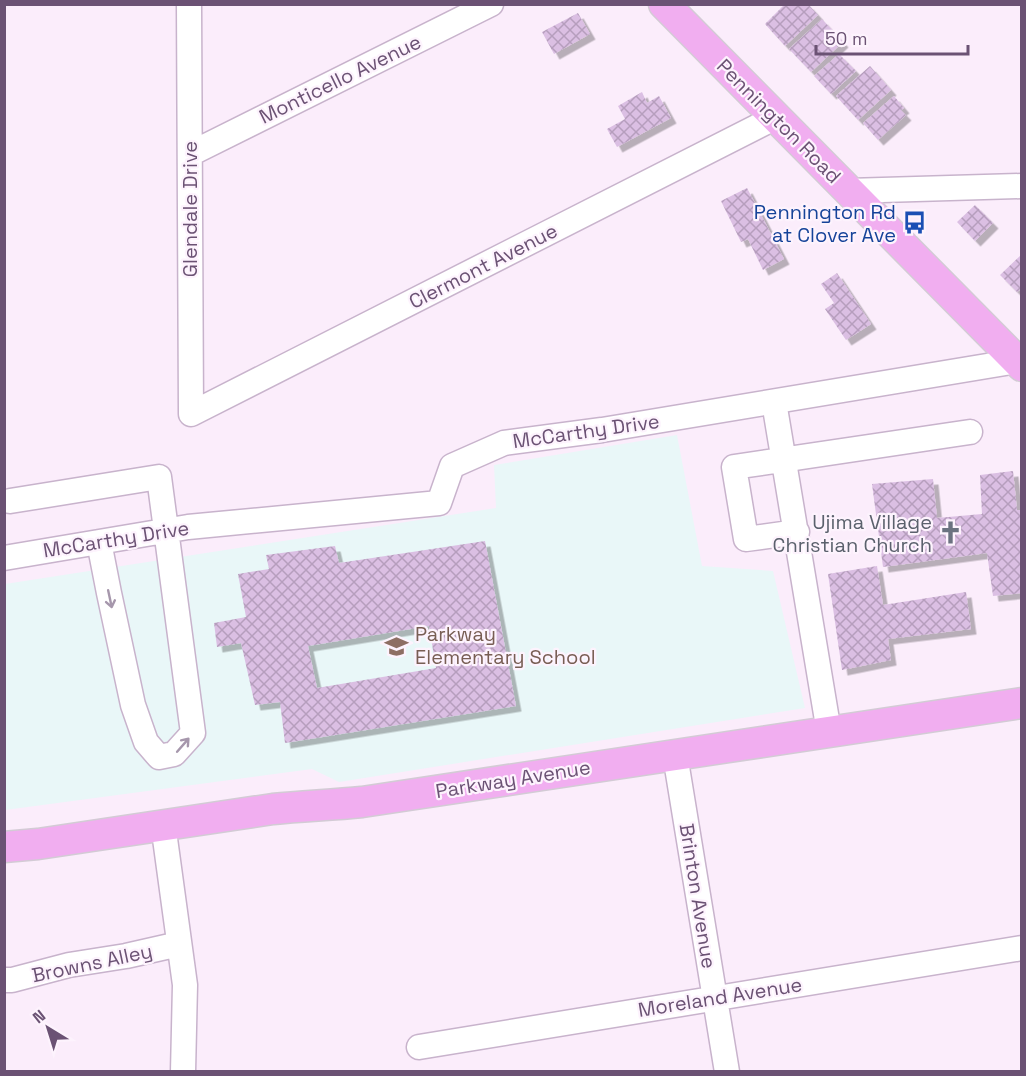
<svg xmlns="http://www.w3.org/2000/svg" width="1026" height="1076" viewBox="0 0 1026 1076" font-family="'Space Grotesk',sans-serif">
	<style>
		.education { fill: #e9f7f8 }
		.building { fill: url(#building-cross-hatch); fill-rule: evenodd; filter: url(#shadow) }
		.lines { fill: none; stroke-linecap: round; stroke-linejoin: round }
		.minor-casing { stroke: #c8b3cc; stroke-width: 27 }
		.major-casing { stroke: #d3cbd5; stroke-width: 33 }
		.minor { stroke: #fff; stroke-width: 24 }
		.major { stroke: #f1aef0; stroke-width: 30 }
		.oneway { stroke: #a697ac }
		.labels { text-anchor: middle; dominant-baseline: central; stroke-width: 4.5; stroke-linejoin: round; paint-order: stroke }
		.street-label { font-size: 20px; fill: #6b5274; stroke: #fdf3fd }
		.transit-label { font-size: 20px; fill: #164399; stroke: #fdf3fd; text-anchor: end }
		.worship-label { font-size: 20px; fill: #5b616d; stroke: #fdf3fd; text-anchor: end }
		.education-label { font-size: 20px; fill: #785e54; stroke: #fdf3fd; text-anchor: start }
	</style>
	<defs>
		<pattern id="building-cross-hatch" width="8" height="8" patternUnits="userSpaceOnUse" patternTransform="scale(1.5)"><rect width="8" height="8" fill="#dbbfe3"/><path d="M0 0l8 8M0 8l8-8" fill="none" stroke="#b69ebd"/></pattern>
		<filter id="shadow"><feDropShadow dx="5.5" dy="5.5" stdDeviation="0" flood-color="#0004"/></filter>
	</defs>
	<rect width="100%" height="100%" fill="#fbedfb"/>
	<path class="education" d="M 677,435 L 702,566 L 773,571 L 805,708 L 339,782 L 312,769 L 5,810 L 5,584 L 496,508 L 494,465 Z"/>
	<path class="building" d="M 785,4 L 808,4 L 818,15 L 785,46 L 765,24 Z
		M 578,13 L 590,34 L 554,54 L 542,32 Z
		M 822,19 L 843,42 L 811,72 L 789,49 Z
		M 839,54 L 856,71 L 831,94 L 814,76 Z
		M 870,66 L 891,90 L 858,120 L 836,96 Z
		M 642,92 L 647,103 L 659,96 L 671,118 L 617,147 L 607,129 L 625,119 L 618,106 Z
		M 894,96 L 904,108 L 901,110 L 906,115 L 878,140 L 863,123 Z
		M 747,188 L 784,259 L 763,270 L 748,239 L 741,242 L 721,201 Z
		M 975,205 L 993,223 L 975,241 L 957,222 Z
		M 1022,254 L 1022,288 L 1017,292 L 1000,275 Z
		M 837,273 L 871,324 L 846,340 L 825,309 L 834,303 L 821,284 Z
		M 1013,471 L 1017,510 L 1022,510 L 1022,593 L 993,596 L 987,553 L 883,567 L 872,484 L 933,479 L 937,518 L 982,514 L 980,475 Z
		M 485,541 L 516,706 L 285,743 L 280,702 L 255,705 L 241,643 L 217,647 L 214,623 L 246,617 L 238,574 L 269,569 L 266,555 L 335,546 L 339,563 ZM 429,626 L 436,668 L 317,688 L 308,646 Z
		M 877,566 L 883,605 L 966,592 L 971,629 L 888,639 L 891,660 L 842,670 L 828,574 Z"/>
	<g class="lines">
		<defs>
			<path id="minor" d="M 189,4 L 191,414 L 776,117
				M 190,154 L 491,4
				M 848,191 L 1022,186
				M 774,402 L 829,732
				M 10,501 L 159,477 L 193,733 L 174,754 L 159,757 L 146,742 L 133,705 L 109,593 L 99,542
				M 797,532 L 746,539 L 734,467 L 970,432
				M 4,558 L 188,527 L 439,503 L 452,466 L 504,443 L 602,430 L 1017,361
				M 675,755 L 727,1072
				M 163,824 L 185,985 L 183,1072
				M 4,980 L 12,980 L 69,965 L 126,956 L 179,944
				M 419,1047 L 1022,948"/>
			<path id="major" d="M 664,4 L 1022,366
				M 4,847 L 38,844 L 273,809 C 303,806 332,805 362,802 L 1022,703"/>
		</defs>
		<use href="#minor" class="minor-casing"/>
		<use href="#major" class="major-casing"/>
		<use href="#minor" class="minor"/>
		<use href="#major" class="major"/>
	</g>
	<defs><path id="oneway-shaft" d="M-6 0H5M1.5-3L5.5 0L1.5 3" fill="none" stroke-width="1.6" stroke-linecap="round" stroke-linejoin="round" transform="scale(1.5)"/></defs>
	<g class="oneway">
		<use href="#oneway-shaft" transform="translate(110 599) rotate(78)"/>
		<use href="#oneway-shaft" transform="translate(183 745) rotate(-49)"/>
	</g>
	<defs>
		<symbol id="bus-bare" viewBox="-9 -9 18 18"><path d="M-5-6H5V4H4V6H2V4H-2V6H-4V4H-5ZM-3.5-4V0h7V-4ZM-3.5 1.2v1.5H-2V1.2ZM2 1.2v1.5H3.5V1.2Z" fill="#1a4fb4" stroke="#fdf3fd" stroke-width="2.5" paint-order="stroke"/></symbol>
		<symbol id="church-bare" viewBox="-9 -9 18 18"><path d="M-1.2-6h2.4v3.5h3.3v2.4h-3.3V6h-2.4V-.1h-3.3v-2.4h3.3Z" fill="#6b7280" stroke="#fdf3fd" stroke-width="2.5" paint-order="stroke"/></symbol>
		<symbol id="school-bare" viewBox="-9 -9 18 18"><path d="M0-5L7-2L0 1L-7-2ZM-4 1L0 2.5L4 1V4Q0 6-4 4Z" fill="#8d6e63" stroke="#fdf3fd" stroke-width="2.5" paint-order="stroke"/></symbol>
	</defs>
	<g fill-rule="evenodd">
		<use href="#bus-bare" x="898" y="206" width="33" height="33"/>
		<use href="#church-bare" x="934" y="516" width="33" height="33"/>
		<use href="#school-bare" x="380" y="630" width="33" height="33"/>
	</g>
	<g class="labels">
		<g class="street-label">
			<text transform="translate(340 79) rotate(-26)">Monticello Avenue</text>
			<text transform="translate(779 121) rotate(45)">Pennington Road</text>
			<text transform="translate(190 209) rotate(-90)">Glendale Drive</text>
			<text transform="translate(483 266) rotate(-27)">Clermont Avenue</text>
			<text transform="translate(586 431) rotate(-8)">McCarthy Drive</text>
			<text transform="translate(116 539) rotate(-9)">McCarthy Drive</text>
			<text transform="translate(513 779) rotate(-9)">Parkway Avenue</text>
			<text transform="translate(698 896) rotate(81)">Brinton Avenue</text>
			<text transform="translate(92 963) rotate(-12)">Browns Alley</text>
			<text transform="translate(720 997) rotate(-9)">Moreland Avenue</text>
		</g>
		<g class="transit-label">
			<text x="896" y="212">Pennington Rd<tspan x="896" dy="23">at Clover Ave</tspan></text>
		</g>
		<g class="worship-label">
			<text x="932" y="522">Ujima Village<tspan x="932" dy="23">Christian Church</tspan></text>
		</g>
		<g class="education-label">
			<text x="415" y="634">Parkway<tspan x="415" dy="23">Elementary School</tspan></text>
		</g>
	</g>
	<rect width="1026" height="1076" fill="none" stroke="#6b5274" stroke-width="12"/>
	<g transform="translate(48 1028) rotate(322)" stroke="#fdf3fd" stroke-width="4.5" paint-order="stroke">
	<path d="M0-4.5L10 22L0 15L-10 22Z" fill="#6b5274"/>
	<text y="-9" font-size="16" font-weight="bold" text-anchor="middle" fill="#6b5274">N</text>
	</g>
	<path d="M816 45v9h152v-9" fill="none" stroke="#6b5274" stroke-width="3"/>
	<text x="825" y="45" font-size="18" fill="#6b5274" stroke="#fdf3fd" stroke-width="4.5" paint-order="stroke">50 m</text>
</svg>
